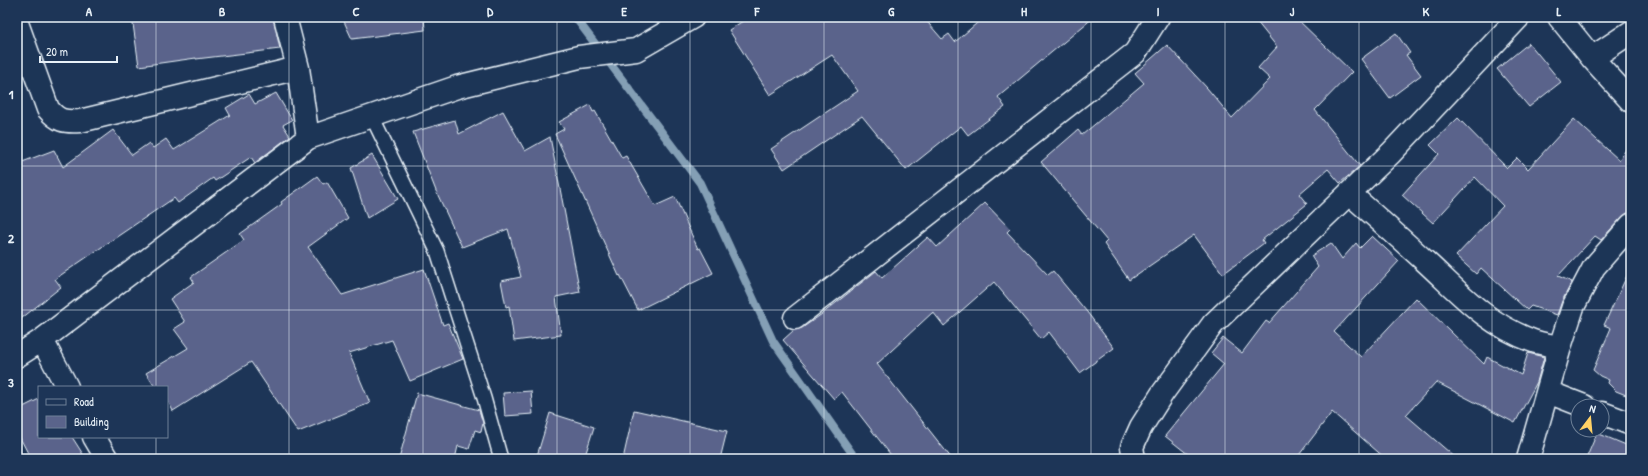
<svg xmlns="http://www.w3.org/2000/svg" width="1648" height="476" viewBox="0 0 1648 476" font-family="'Patrick Hand',sans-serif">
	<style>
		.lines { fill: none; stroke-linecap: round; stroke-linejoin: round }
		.stream { stroke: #849fb5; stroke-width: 8 }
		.building { fill: #5a648b; stroke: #e8f1f8 }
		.lane-casing { stroke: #e8f1f8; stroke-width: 16 }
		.street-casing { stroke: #e8f1f8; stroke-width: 25 }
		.lane { stroke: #1d3557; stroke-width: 13 }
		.street { stroke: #1d3557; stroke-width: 22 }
		.grid { fill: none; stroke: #e8f1f8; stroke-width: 1; stroke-opacity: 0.55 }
		.neatline { fill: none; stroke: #e8f1f8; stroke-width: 1.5 }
		.grid-label { font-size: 13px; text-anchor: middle; font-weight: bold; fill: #e8f1f8 }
	</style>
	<rect width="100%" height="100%" fill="#1d3557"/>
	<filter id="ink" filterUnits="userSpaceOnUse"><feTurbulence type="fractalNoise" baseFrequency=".025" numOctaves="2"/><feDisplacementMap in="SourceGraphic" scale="8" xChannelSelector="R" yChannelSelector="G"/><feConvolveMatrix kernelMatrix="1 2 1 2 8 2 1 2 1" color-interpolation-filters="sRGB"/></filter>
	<g filter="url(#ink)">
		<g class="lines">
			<path class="stream" d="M 575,17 L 700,183 L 773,341 L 856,459"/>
		</g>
		<path class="building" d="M 132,17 L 273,17 L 280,49 L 196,59 L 196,58 L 139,66 Z
			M 342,17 L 424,17 L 425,30 L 352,39 Z
			M 749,17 L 923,17 L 942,39 L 949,34 L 955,42 L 984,17 L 1094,17 L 998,97 L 1005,107 L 968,135 L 961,126 L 906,170 L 862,116 L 784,169 L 771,149 L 858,91 L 832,55 L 770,95 L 729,30 Z
			M 1253,17 L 1295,17 L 1352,72 L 1315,110 L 1360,166 L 1340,183 L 1328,169 L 1299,194 L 1307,204 L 1262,240 L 1264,243 L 1223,274 L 1194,235 L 1129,280 L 1104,244 L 1107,241 L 1041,162 L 1078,130 L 1082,135 L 1144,83 L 1135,73 L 1167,45 L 1207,88 L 1232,118 L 1270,79 L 1258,68 L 1277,47 Z
			M 1396,33 L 1410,53 L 1406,55 L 1421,75 L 1390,98 L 1361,59 Z
			M 1529,43 L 1561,82 L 1529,107 L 1497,69 Z
			M 276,93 L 292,120 L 283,125 L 290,136 L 255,163 L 251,157 L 215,181 L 213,178 L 178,203 L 174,198 L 118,236 L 55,279 L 61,287 L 17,322 L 17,164 L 54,150 L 63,167 L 113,130 L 132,155 L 149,143 L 153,148 L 166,139 L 174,150 L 230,115 L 226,108 L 249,94 L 255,104 Z
			M 590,105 L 593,112 L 595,111 L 622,158 L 626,156 L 655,206 L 675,197 L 698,249 L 700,248 L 713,273 L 638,310 L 620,275 L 619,276 L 555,134 L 564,129 L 559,122 Z
			M 503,111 L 525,151 L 550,137 L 580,292 L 556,297 L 561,335 L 514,341 L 509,306 L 506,307 L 501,281 L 521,277 L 508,229 L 462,247 L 436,191 L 413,132 L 455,120 L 459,134 Z
			M 1458,118 L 1507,168 L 1517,158 L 1528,169 L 1574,119 L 1619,160 L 1631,142 L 1631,213 L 1627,213 L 1622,217 L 1601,240 L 1595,236 L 1558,276 L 1572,282 L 1562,301 L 1557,315 L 1531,306 L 1527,310 L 1481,268 L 1476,274 L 1456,256 L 1503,206 L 1475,177 L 1433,223 L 1402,195 L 1439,154 L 1430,145 Z
			M 372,155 L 398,199 L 367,218 L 351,168 Z
			M 317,176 L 323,184 L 327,182 L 348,218 L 308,247 L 342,295 L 424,269 L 443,325 L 448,323 L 463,359 L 410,381 L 392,340 L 349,353 L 370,403 L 298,432 L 251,362 L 173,411 L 167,399 L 167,387 L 155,387 L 146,373 L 188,348 L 174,329 L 185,322 L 170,299 L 194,282 L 191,277 L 244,240 L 240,234 L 282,204 L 281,202 Z
			M 985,203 L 1010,229 L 1007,232 L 1048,275 L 1053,271 L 1087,312 L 1114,348 L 1080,373 L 1049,332 L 1041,339 L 994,282 L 944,326 L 933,312 L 877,364 L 952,459 L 894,459 L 842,392 L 834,399 L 783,340 L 794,330 L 802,328 L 822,314 L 876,271 L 882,278 L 928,237 L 937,247 Z
			M 1372,236 L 1399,261 L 1334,332 L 1361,357 L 1416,298 L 1484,364 L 1487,357 L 1521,375 L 1528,353 L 1544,357 L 1537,382 L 1515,423 L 1436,382 L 1406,415 L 1457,459 L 1386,459 L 1332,412 L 1296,459 L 1194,459 L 1165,436 L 1224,364 L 1211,353 L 1223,338 L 1242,353 L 1266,321 L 1269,323 L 1318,267 L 1311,256 L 1331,243 L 1342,259 L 1356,243 L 1360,248 Z
			M 1631,267 L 1631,397 L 1616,391 L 1608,383 L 1609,380 L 1600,376 L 1593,370 L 1611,328 L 1604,325 Z
			M 531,391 L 533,414 L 505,416 L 503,393 Z
			M 417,393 L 479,410 L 483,423 L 481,432 L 475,430 L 469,449 L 458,446 L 455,459 L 399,459 Z
			M 39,399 L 39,437 L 72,437 L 86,459 L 31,459 L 17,432 L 17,410 Z
			M 634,410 L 727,431 L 720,459 L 623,459 Z
			M 550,413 L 594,427 L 584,459 L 536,459 Z
			M 1597,433 L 1631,447 L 1631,459 L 1586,459 Z"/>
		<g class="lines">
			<defs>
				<path id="lane" d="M 372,117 L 437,251 L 484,398 L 501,459"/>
				<path id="street" d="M 285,17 L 298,68 L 308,138
					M 1559,17 L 1592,58 L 1631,101
					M 17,23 L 48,109 C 58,121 64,122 80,121 L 298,68
					M 1592,58 L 1631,32
					M 1349,193 C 1375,216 1401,239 1426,262 C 1462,295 1485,323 1533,341 C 1541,344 1551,345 1560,347
					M 795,318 L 1135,53 L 1158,17
					M 42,340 L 67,387
					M 17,356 L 42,340 L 308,138 L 457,87 L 579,57 L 636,50 L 693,17
					M 1548,392 L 1584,406
					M 1602,413 L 1631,424
					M 94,437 L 107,459
					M 1134,459 L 1132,447 L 1141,427 L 1162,394 L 1213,324 L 1391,153 L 1519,17
					M 1528,459 L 1560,347 L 1573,307 L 1594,267 L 1631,225"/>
			</defs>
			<use href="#lane" class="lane-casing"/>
			<use href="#street" class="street-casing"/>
			<use href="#lane" class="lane"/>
			<use href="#street" class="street"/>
		</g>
	</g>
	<path class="grid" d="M 156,17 L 156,387M 289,17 L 289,459M 423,17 L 423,459M 557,17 L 557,459M 690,17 L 690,459M 824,17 L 824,459M 958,17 L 958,459M 1091,17 L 1091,459M 1225,17 L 1225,459M 1359,17 L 1359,459M 1492,17 L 1492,459M 17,166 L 1631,166M 17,310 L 1631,310M 156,437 L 156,459"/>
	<rect width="1648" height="476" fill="none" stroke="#1d3557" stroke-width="44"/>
	<rect x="38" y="386" width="130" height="52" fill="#1d3557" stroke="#6e8097"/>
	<rect x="46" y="399" width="20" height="6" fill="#1d3557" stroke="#6e8097"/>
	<text x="74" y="406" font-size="12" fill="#e8f1f8">Road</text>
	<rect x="46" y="416" width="20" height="12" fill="#5a648b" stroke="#6e8097"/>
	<text x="74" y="426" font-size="12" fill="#e8f1f8">Building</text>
	<g transform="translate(1590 418) rotate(16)"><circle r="19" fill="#1d3557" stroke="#6e8097"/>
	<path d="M0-3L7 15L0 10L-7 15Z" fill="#ffd166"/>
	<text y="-6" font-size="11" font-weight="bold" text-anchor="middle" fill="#e8f1f8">N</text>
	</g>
	<path d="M40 56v6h77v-6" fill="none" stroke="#e8f1f8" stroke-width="2"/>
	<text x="46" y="56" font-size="12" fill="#e8f1f8" stroke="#1d3557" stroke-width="3" paint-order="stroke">20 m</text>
	<rect x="22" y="22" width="1604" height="432" class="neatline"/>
	<g class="grid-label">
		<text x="89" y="16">A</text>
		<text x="222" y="16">B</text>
		<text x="356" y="16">C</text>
		<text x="490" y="16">D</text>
		<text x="624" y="16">E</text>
		<text x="757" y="16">F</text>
		<text x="891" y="16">G</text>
		<text x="1024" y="16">H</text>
		<text x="1158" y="16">I</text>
		<text x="1292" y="16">J</text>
		<text x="1426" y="16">K</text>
		<text x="1559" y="16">L</text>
		<text x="11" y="99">1</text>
		<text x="11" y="243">2</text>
		<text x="11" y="387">3</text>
	</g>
</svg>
